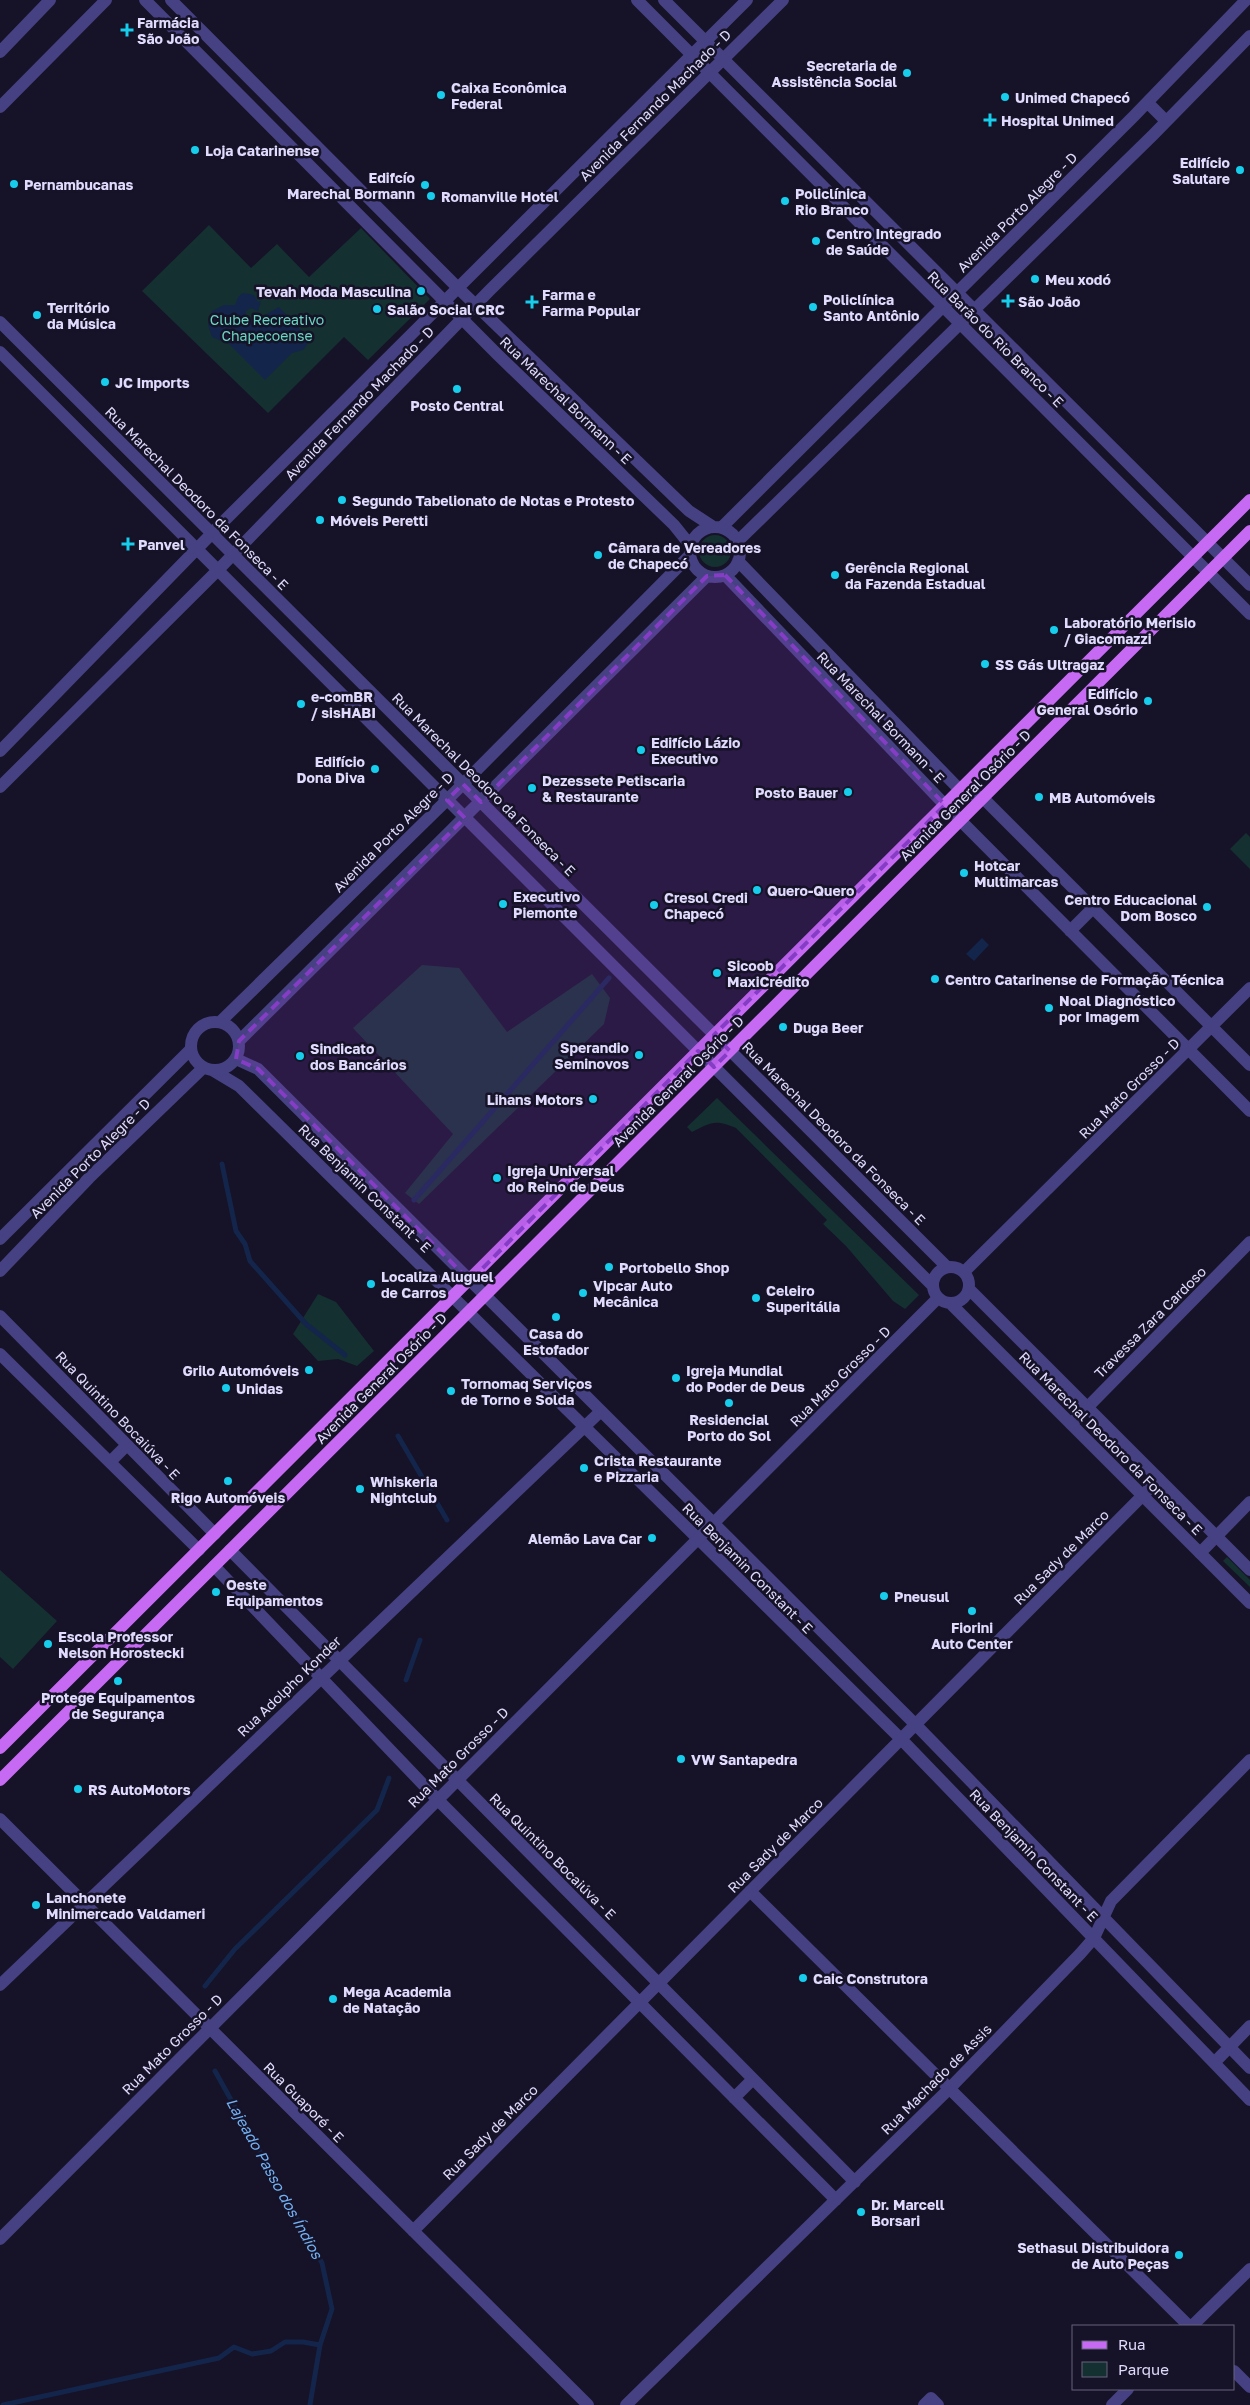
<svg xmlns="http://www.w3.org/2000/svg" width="1250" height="2405" viewBox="0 0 1250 2405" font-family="'Golos Text',sans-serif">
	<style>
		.green { fill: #153030 }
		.water { fill: #13254a }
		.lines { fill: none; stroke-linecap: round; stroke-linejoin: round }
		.stream { stroke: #13254a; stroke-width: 5 }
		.minor { stroke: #464182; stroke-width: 12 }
		.tertiary { stroke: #464182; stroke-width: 12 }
		.primary { stroke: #c66af3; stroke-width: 12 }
		.marked { fill: #853dc5; fill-opacity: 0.2; stroke: #853dc5; stroke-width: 4; stroke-dasharray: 10 6; stroke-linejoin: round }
		.poi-dot { fill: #16cdec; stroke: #161227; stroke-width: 2 }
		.labels { text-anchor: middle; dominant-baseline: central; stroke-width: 5; stroke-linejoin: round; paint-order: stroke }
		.poi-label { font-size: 14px; font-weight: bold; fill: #e0dafc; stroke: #161227; text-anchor: start }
		.street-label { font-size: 14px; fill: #e0dafc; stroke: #161227 }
		.park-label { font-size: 14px; fill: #6bd7c1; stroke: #161227 }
		.water-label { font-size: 15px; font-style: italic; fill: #71b1f4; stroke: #161227 }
	</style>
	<rect width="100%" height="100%" fill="#161227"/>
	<path class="green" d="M 209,225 L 251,268 L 277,244 L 309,277 L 361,228 L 430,299 L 368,360 L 344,337 L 268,413 L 142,291 Z
		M699 551a16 16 0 1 1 32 0a16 16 0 1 1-32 0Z
		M 1246,833 L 1250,837 L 1250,869 L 1230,849 Z
		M 422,965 L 459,968 L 507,1032 L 592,974 L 610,998 L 604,1024 L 419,1204 L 405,1193 L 453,1134 L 353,1028 Z
		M 717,1098 L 919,1295 L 905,1309 L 893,1301 L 846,1246 L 823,1224 L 827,1220 L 736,1128 C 715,1119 711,1122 692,1132 L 687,1127 Z
		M 318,1294 L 336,1302 L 374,1351 L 357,1366 L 338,1359 L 318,1361 L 293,1334 Z
		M 1227,1557 L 1250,1580 L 1250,1587 L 1223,1561 Z
		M 0,1570 L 57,1621 L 13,1669 L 0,1657 Z"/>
	<path class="water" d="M 243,293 L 254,295 L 258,302 L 261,301 L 258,311 L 251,308 L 246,311 L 245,317 L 253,322 L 279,307 L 310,340 L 303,350 L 292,353 L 265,380 L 229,344 L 212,337 L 208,325 L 212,311 L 224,305 L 235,305 L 238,297 Z
		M 982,938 L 989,945 L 974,961 L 966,954 Z"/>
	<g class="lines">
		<path class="stream" d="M 222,1164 L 236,1231 L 245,1244 L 250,1261 L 306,1324 L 345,1355
			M 414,1200 L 609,978
			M 398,1436 L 447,1520
			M 406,1680 L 420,1640
			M 205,1986 L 235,1949 L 377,1810 L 389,1778
			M 215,2071 L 322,2263 L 332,2309 L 320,2345 L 310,2405
			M 3,2405 L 219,2358 L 234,2347 L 252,2354 L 271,2351 L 285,2342 L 303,2342 L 320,2345"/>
		<path class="minor" d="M 236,1059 L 258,1069 L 916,1725 L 1250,2068
			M 214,1071 L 239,1086 L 901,1739 L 1250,2100
			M 1071,1424 L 1250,1242
			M 230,1550 L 855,2182
			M 1200,1553 L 1250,1502
			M 214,1566 L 437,1799 L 836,2200
			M 0,1819 L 588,2405
			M 750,1891 L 1189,2326
			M 0,1985 L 601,1411
			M 1214,2063 L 1250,2026
			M 734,2098 L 753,2079
			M 413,2231 L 1159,1479
			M 1192,2326 L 1250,2269
			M 1234,2371 L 1250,2387
			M 626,2405 L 949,2089 L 1080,1954 L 1094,1938 L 1111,1901 L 1250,1760
			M 924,2405 L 931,2398 L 938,2405
			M 1112,2405 L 1128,2389"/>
		<path class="tertiary" d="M 145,0 L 497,354 L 674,525 L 690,545
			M 171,0 L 458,288 L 689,511 L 712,526
			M 637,0 L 1250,614
			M 664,0 L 1250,585
			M 0,52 L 50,0
			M 1148,103 L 1166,121
			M 0,107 L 106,0
			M 0,322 L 947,1267
			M 0,352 L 933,1286
			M690 552a25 25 0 1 1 50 0a25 25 0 1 1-50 0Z
			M 722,527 L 1134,116 L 1246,0
			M 738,541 L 1153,135 L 1250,36
			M 738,561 L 960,790 L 983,798 L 1250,1065
			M 725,575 L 945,805 L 1250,1111
			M 0,751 L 224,521 L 747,0
			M 0,787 L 218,570 L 489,291 L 783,0
			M 1070,931 L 1093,908
			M191 1046a24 24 0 1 1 48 0a24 24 0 1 1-48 0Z
			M 220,1022 L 447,800 L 690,555
			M 239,1041 L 707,576
			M 0,1239 L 190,1050
			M933 1285a18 18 0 1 1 36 0a18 18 0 1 1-36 0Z
			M 0,1271 L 89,1178 L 203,1068
			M 964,1272 L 1250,988
			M 969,1289 L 1250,1570
			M 951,1304 L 1250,1603
			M 0,1316 L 215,1534
			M 0,1354 L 199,1550
			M 110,1462 L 127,1445
			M 0,2239 L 938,1298"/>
		<path class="primary" d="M 0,1748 L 1250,500
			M 0,1780 L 1250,531"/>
	</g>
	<path class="marked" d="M 725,575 L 945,805 L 714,1035 L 730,1051 L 714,1067 L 698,1051 L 470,1281 L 258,1069 L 236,1059 L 239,1041 L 465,818 L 447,800 L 463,784 L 481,802 L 707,576 Z"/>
	<g class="poi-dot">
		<path d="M124.5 22.5h5v5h5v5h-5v5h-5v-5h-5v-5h5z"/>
		<circle cx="907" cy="73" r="5"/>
		<circle cx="441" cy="95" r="5"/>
		<circle cx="1005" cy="97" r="5"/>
		<path d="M987.5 112.5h5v5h5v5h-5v5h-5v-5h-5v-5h5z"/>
		<circle cx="195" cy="150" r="5"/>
		<circle cx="1240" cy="170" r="5"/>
		<circle cx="14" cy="184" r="5"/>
		<circle cx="425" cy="185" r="5"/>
		<circle cx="431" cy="196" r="5"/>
		<circle cx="785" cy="201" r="5"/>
		<circle cx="816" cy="241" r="5"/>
		<circle cx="1035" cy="279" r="5"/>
		<circle cx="421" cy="291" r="5"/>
		<path d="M1005.5 293.5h5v5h5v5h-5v5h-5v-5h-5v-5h5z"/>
		<path d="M529.5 294.5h5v5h5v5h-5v5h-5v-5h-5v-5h5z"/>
		<circle cx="813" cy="307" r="5"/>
		<circle cx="377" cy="309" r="5"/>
		<circle cx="37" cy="315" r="5"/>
		<circle cx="105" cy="382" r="5"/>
		<circle cx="457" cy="389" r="5"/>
		<circle cx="342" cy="500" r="5"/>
		<circle cx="320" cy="520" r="5"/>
		<path d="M125.5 536.5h5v5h5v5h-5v5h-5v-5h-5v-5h5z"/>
		<circle cx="598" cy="555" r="5"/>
		<circle cx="835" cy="575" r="5"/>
		<circle cx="1054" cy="630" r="5"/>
		<circle cx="985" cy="664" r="5"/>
		<circle cx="1148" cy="701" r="5"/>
		<circle cx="301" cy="704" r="5"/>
		<circle cx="641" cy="750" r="5"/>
		<circle cx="375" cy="769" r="5"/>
		<circle cx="532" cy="788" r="5"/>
		<circle cx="848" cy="792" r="5"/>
		<circle cx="1039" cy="797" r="5"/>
		<circle cx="964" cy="873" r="5"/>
		<circle cx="757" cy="890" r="5"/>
		<circle cx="503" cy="904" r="5"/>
		<circle cx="654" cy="905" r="5"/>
		<circle cx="1207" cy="907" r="5"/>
		<circle cx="717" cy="973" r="5"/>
		<circle cx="935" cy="979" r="5"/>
		<circle cx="1049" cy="1008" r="5"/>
		<circle cx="783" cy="1027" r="5"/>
		<circle cx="639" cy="1055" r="5"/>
		<circle cx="300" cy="1056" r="5"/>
		<circle cx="593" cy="1099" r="5"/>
		<circle cx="497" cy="1178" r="5"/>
		<circle cx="609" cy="1267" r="5"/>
		<circle cx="371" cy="1284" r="5"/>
		<circle cx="583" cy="1293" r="5"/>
		<circle cx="756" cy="1298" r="5"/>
		<circle cx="556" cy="1317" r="5"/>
		<circle cx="309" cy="1370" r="5"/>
		<circle cx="676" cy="1378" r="5"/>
		<circle cx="226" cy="1388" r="5"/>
		<circle cx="451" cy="1391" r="5"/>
		<circle cx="729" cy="1403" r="5"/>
		<circle cx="584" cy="1468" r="5"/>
		<circle cx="228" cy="1481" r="5"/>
		<circle cx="360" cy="1489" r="5"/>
		<circle cx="652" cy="1538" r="5"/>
		<circle cx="216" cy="1592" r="5"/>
		<circle cx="884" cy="1596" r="5"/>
		<circle cx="972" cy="1611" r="5"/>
		<circle cx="48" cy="1644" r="5"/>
		<circle cx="118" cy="1681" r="5"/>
		<circle cx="681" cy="1759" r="5"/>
		<circle cx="78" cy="1789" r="5"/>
		<circle cx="36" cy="1905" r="5"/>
		<circle cx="803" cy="1978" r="5"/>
		<circle cx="333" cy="1999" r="5"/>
		<circle cx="861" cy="2212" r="5"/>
		<circle cx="1179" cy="2255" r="5"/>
	</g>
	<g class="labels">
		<g class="poi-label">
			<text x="137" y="22">Farmácia<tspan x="137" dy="16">São João</tspan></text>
			<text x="897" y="65" text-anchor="end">Secretaria de<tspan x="897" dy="16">Assistência Social</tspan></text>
			<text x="451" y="87">Caixa Econômica<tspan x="451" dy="16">Federal</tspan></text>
			<text x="1015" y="97">Unimed Chapecó</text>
			<text x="1001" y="120">Hospital Unimed</text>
			<text x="205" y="150">Loja Catarinense</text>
			<text x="1230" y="162" text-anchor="end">Edifício<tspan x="1230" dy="16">Salutare</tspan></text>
			<text x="415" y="177" text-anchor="end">Edifcío<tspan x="415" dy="16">Marechal Bormann</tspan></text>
			<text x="24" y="184">Pernambucanas</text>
			<text x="795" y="193">Policlínica<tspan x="795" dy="16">Rio Branco</tspan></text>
			<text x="441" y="196">Romanville Hotel</text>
			<text x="826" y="233">Centro Integrado<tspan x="826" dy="16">de Saúde</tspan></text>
			<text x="1045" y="279">Meu xodó</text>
			<text x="411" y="291" text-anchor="end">Tevah Moda Masculina</text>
			<text x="542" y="294">Farma e<tspan x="542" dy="16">Farma Popular</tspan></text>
			<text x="823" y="299">Policlínica<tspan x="823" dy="16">Santo Antônio</tspan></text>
			<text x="1018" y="301">São João</text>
			<text x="47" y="307">Território<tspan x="47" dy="16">da Música</tspan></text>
			<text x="387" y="309">Salão Social CRC</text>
			<text x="115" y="382">JC Imports</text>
			<text x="457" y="405" text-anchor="middle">Posto Central</text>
			<text x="352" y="500">Segundo Tabelionato de Notas e Protesto</text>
			<text x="330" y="520">Móveis Peretti</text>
			<text x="138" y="544">Panvel</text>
			<text x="608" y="547">Câmara de Vereadores<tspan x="608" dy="16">de Chapecó</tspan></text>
			<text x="845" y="567">Gerência Regional<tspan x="845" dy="16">da Fazenda Estadual</tspan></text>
			<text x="1064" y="622">Laboratório Merisio<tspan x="1064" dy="16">/ Giacomazzi</tspan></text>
			<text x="995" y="664">SS Gás Ultragaz</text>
			<text x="1138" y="693" text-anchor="end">Edifício<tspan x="1138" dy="16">General Osório</tspan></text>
			<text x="311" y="696">e-comBR<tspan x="311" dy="16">/ sisHABI</tspan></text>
			<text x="651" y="742">Edifício Lázio<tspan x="651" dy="16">Executivo</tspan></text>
			<text x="365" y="761" text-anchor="end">Edifício<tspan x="365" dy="16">Dona Diva</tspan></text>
			<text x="542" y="780">Dezessete Petiscaria<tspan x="542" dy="16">&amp; Restaurante</tspan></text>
			<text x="838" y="792" text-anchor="end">Posto Bauer</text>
			<text x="1049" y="797">MB Automóveis</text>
			<text x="974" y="865">Hotcar<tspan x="974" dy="16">Multimarcas</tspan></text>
			<text x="767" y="890">Quero-Quero</text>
			<text x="513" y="896">Executivo<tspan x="513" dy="16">Piemonte</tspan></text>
			<text x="664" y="897">Cresol Credi<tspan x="664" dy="16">Chapecó</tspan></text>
			<text x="1197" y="899" text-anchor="end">Centro Educacional<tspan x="1197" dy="16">Dom Bosco</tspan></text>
			<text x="727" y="965">Sicoob<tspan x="727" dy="16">MaxiCrédito</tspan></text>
			<text x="945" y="979">Centro Catarinense de Formação Técnica</text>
			<text x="1059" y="1000">Noal Diagnóstico<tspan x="1059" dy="16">por Imagem</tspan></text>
			<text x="793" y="1027">Duga Beer</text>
			<text x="629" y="1047" text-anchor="end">Sperandio<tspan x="629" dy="16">Seminovos</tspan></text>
			<text x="310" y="1048">Sindicato<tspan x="310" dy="16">dos Bancários</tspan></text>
			<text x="583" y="1099" text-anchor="end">Lihans Motors</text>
			<text x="507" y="1170">Igreja Universal<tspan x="507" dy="16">do Reino de Deus</tspan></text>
			<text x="619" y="1267">Portobello Shop</text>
			<text x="381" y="1276">Localiza Aluguel<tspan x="381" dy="16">de Carros</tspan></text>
			<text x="593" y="1285">Vipcar Auto<tspan x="593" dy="16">Mecânica</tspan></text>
			<text x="766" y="1290">Celeiro<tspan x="766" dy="16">Superitália</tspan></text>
			<text x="556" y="1333" text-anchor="middle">Casa do<tspan x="556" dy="16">Estofador</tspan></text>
			<text x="299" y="1370" text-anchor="end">Grilo Automóveis</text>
			<text x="686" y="1370">Igreja Mundial<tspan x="686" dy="16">do Poder de Deus</tspan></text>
			<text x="461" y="1383">Tornomaq Serviços<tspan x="461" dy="16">de Torno e Solda</tspan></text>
			<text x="236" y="1388">Unidas</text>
			<text x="729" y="1419" text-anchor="middle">Residencial<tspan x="729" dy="16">Porto do Sol</tspan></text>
			<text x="594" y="1460">Crista Restaurante<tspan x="594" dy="16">e Pizzaria</tspan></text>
			<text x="370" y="1481">Whiskeria<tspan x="370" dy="16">Nightclub</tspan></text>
			<text x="228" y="1497" text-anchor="middle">Rigo Automóveis</text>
			<text x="642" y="1538" text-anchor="end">Alemão Lava Car</text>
			<text x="226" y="1584">Oeste<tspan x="226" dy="16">Equipamentos</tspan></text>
			<text x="894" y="1596">Pneusul</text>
			<text x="972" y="1627" text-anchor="middle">Fiorini<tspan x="972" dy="16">Auto Center</tspan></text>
			<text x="58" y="1636">Escola Professor<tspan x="58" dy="16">Nelson Horostecki</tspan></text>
			<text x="118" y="1697" text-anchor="middle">Protege Equipamentos<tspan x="118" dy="16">de Segurança</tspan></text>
			<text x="691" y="1759">VW Santapedra</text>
			<text x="88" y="1789">RS AutoMotors</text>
			<text x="46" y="1897">Lanchonete<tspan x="46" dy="16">Minimercado Valdameri</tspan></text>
			<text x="813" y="1978">Caic Construtora</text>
			<text x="343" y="1991">Mega Academia<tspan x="343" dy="16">de Natação</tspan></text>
			<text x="871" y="2204">Dr. Marcell<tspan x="871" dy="16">Borsari</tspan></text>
			<text x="1169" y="2247" text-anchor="end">Sethasul Distribuidora<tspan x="1169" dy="16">de Auto Peças</tspan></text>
		</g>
		<g class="street-label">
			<text transform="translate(655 105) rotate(-45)">Avenida Fernando Machado - D</text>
			<text transform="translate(1017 212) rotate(-45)">Avenida Porto Alegre - D</text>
			<text transform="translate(996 339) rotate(45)">Rua Barão do Rio Branco - E</text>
			<text transform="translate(566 400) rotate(44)">Rua Marechal Bormann - E</text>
			<text transform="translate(359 403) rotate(-46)">Avenida Fernando Machado - D</text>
			<text transform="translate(197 498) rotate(45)">Rua Marechal Deodoro da Fonseca - E</text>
			<text transform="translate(881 717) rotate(46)">Rua Marechal Bormann - E</text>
			<text transform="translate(484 784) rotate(45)">Rua Marechal Deodoro da Fonseca - E</text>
			<text transform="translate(965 795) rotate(-45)">Avenida General Osório - D</text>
			<text transform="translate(393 832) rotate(-45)">Avenida Porto Alegre - D</text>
			<text transform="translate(678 1081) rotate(-45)">Avenida General Osório - D</text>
			<text transform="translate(1129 1088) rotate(-45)">Rua Mato Grosso - D</text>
			<text transform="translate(834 1133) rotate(45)">Rua Marechal Deodoro da Fonseca - E</text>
			<text transform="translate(90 1158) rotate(-45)">Avenida Porto Alegre - D</text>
			<text transform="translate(365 1188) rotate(44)">Rua Benjamin Constant - E</text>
			<text transform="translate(1150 1322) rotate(-45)">Travessa Zara Cardoso</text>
			<text transform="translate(840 1376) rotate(-45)">Rua Mato Grosso - D</text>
			<text transform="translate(381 1378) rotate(-45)">Avenida General Osório - D</text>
			<text transform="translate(118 1415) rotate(46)">Rua Quintino Bocaiúva - E</text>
			<text transform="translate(1111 1443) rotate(45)">Rua Marechal Deodoro da Fonseca - E</text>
			<text transform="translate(1061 1557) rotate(-45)">Rua Sady de Marco</text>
			<text transform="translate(748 1568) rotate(45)">Rua Benjamin Constant - E</text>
			<text transform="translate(289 1686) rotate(-44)">Rua Adolpho Konder</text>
			<text transform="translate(458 1757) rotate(-45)">Rua Mato Grosso - D</text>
			<text transform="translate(775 1845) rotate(-45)">Rua Sady de Marco</text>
			<text transform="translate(1034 1855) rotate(46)">Rua Benjamin Constant - E</text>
			<text transform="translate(553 1856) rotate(45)">Rua Quintino Bocaiúva - E</text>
			<text transform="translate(172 2044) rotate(-45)">Rua Mato Grosso - D</text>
			<text transform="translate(936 2079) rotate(-45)">Rua Machado de Assis</text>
			<text transform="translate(304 2102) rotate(45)">Rua Guaporé - E</text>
			<text transform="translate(490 2132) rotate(-45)">Rua Sady de Marco</text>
		</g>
		<g class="park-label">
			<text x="267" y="319">Clube Recreativo<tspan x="267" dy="16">Chapecoense</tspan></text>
		</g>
		<g class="water-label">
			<text transform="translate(275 2178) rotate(61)">Lajeado Passo dos Índios</text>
		</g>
	</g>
	<rect x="1072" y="2325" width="162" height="65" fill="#161227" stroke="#67627c"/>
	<rect x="1082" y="2341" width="25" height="8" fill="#c66af3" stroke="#67627c"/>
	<text x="1118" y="2350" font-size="15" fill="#e0dafc">Rua</text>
	<rect x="1082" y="2362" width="25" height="15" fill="#153030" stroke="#67627c"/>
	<text x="1118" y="2375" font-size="15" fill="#e0dafc">Parque</text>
</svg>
